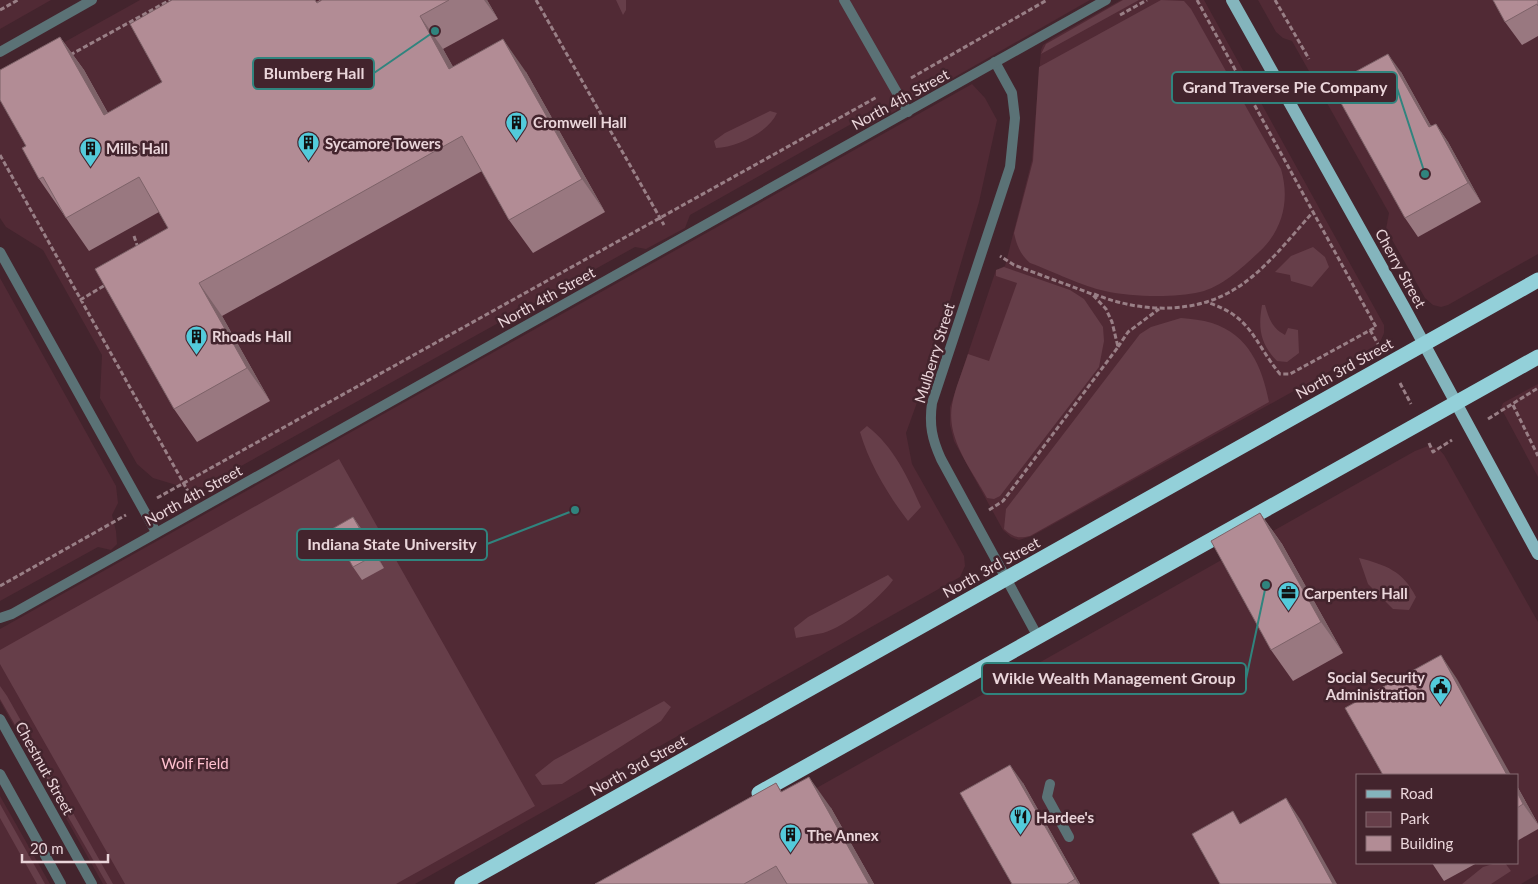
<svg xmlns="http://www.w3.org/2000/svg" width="1538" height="884" viewBox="0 0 1538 884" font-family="Lato,sans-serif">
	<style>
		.built { fill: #512a35; fill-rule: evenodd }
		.green { fill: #663e49 }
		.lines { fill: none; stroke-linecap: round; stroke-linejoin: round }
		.path { stroke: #997f86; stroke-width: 3; stroke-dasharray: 5 2.5; stroke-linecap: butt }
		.lane { stroke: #5b7276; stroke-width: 10 }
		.street { stroke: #5b7276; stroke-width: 10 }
		.primary { stroke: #84b5bd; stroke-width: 12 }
		.highway { stroke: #93d0d9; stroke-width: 15 }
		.wall { fill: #997880 }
		.shaded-wall { fill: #7d6268 }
		.building { fill: #b28c95; stroke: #7d6268 }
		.labels { text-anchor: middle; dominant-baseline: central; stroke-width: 5; stroke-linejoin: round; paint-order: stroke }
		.street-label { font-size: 15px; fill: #ead5da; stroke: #43242d }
		.poi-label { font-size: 15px; font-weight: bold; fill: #ead5da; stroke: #43242d; text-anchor: start }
		.park-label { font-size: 15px; fill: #ffc0cf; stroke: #43242d }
		.leader { fill: none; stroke: #30847e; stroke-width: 2 }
		.callout-dot { fill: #30847e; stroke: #43242d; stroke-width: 2 }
		.callout { fill: #43242d; stroke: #30847e; stroke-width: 2 }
		.callout-label { font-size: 16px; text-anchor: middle; font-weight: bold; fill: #ead5da }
	</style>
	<rect width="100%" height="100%" fill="#43242d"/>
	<path class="built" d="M 0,0 L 51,0 L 0,29 Z
		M 140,0 L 1090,0 L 867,127 L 853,123 L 690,215 L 685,228 L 646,249 L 635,247 L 196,491 L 153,478 L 137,464 L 100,398 L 102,355 L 43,250 L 6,227 L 0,218 L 0,78 Z
		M 1121,0 L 1204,0 L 1384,325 L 1384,333 L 1381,340 L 1375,346 L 1032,536 L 1019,540 L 1011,537 L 1003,530 L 954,441 L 950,425 L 950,407 L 996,270 L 1005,266 L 1032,160 L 1041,50 L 1043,45 L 1053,38 Z
		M 1258,0 L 1538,0 L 1538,254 L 1448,305 L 1441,307 L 1433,305 L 1425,298 L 1386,229 L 1389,213 L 1292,41 L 1283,38 L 1276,32 Z
		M 972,84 L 985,98 L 997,120 L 979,202 L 932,361 L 906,433 L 912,464 L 964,556 L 965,566 L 960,577 L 415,884 L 103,884 L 0,701 L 0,629 Z
		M 0,278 L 116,486 L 118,503 L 112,515 L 116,531 L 117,544 L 111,550 L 98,547 L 0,601 Z
		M 1538,384 L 1538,477 L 1501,408 L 1503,403 Z
		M 1428,446 L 1438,448 L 1444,455 L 1538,622 L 1538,874 L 1521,884 L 646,884 L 1415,451 ZM 1357,775 L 1517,775 L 1517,863 L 1357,863 Z
		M 0,796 L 50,884 L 0,884 Z"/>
	<path class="green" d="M 616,0 L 626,0 L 626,10 L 623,15 Z
		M 1123,0 L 1139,0 L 1041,54 L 1046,44 Z
		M 1161,0 L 1184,1 L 1191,9 L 1281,169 C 1290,200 1283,230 1259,252 C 1243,267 1222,287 1200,292 C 1174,298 1132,297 1105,291 C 1084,287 1052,271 1030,263 C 1020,254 1017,246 1014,233 L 1033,161 L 1039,67 Z
		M 770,111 L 777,113 C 768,133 736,147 716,148 L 714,141 L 725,133 Z
		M 1313,247 L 1325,257 L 1329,267 L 1312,287 L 1291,281 L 1290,275 L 1275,272 L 1291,256 Z
		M 1004,267 L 1070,290 L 1084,299 L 1103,327 L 1104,341 L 1099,367 L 1000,496 L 994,499 L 987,498 C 972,470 946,439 952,405 C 955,388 963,370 968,354 L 989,361 L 1017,283 L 996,276 L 996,270 Z
		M 1262,305 L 1265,305 C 1269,319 1272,328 1285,335 L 1288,328 L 1298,330 L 1299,353 L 1287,362 L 1277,361 C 1260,344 1258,328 1262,305 Z
		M 1181,318 C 1191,319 1202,320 1212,323 C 1249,335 1262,367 1269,402 L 1030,536 C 1018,539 1013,537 1004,529 L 1006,509 L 1140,334 L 1151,327 Z
		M 867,426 C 894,447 907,476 921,507 L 908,521 C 888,495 869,463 860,432 Z
		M 339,459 L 535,806 L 396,884 L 125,884 L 0,664 L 0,650 Z
		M 1359,558 C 1386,565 1403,571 1416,597 L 1409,610 L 1393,609 L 1368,584 Z
		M 888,575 L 893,580 C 879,599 846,626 823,633 C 814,635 805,636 796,638 L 794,628 L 808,617 Z
		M 0,686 L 7,696 L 113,884 L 107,884 L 0,699 Z
		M 664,701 L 671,707 L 661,721 L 562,784 L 542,785 L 535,775 L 554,760 Z
		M 0,804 L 45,884 L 37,884 L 0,818 Z
		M 1496,863 L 1505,863 L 1511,871 L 1491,884 L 1462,884 L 1483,867 Z"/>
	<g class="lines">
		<path class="path" d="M 536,0 L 664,225
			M 1197,0 L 1376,327 L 1290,374 L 1280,374 C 1253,341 1252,316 1206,302
			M 1275,0 L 1309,59
			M 0,10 L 18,0
			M 1120,15 L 1147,0
			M 70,55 L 170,0
			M 911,78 L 1047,0
			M 0,155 L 189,493
			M 134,236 L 138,248
			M 1094,294 C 1136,311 1186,315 1228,293 C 1262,275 1288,240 1313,212
			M 80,300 L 107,284
			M 1370,330 L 1378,344
			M 1118,347 L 1128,332 L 1159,309
			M 1400,383 L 1411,404
			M 1513,405 L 1538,456
			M 1488,419 L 1538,388
			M 1429,443 L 1433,452 L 1452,440
			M 157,498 L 877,97
			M 989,510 L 1003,501 L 1118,347 L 1112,322 L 1106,309 L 1092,294 L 1014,265 L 1000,256
			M 0,586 L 126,515"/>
		<path class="lane" d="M 844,0 L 908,112
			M 995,62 L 1012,93 L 1015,118 L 1010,167 L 932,403 C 929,425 932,439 941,459 L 1038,637
			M 0,252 L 156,532
			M 1050,784 L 1047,797 L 1069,837"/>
		<path class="street" d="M 0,52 L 92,0
			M 0,618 L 12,614 L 1106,0
			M 0,719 L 92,884
			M 0,774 L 61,884"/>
		<path class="primary" d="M 1232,0 L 1404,307 L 1538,554"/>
		<path class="highway" d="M 759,793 L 1538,357
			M 462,884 L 1538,280"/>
	</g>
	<path class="wall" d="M 320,0 L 320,1 L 322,0 L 487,0 L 498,19 L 443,49 L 453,67 L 526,72 L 605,212 L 533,253 L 509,220 L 482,171 L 280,284 L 222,316 L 270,401 L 197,442 L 174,409 L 168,228 L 159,212 L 89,251 L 39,179 L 26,146 L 60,37 L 84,70 L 108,113 Z
		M 1538,0 L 1538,36 L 1522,45 L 1505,22 Z
		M 1401,72 L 1431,126 L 1436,124 L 1448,142 L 1481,202 L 1418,237 L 1405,218 Z
		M 1260,513 L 1282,544 L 1343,653 L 1293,681 L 1271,650 Z
		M 353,517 L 362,530 L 384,568 L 362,580 L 353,567 Z
		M 776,783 L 782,792 L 831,808 L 874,884 L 595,884 Z
		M 1023,783 L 1080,884 L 1012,884 Z
		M 1517,786 L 1538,824 L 1538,829 L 1517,841 Z
		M 1432,863 L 1477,863 L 1444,881 Z"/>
	<path class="shaded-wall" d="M 484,0 L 487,0 L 498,19 Z
		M 420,16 L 443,49 L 473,102 L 449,69 Z
		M 60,37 L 84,70 L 127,148 L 104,115 Z
		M 503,39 L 526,72 L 605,212 L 582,179 Z
		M 1388,54 L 1401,72 L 1442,146 L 1429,127 Z
		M 1436,124 L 1448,142 L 1481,202 L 1468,183 Z
		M 199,283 L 222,316 L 270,401 L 247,368 Z
		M 1260,513 L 1282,544 L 1343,653 L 1321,622 Z
		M 353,517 L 362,530 L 384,568 L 375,555 Z
		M 1441,655 L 1457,679 L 1511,775 L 1507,775 Z
		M 1010,765 L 1023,783 L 1080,884 L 1078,884 L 1075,879 Z
		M 809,777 L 831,808 L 874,884 L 869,884 Z
		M 1517,786 L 1538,824 L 1538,825 L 1523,804 L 1517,792 Z
		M 1286,798 L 1302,822 L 1337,884 L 1333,884 Z"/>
	<path class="building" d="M 172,0 L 315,0 L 317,3 L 322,0 L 449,0 L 420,16 L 449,69 L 503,39 L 582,179 L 509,220 L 462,136 L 257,251 L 199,283 L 247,368 L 174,409 L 95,269 L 168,228 L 139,177 L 66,218 L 43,177 L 39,179 L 22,148 L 26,146 L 0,100 L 0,70 L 60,37 L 104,115 L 162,82 L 130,24 Z
		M 1493,0 L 1538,0 L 1538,6 L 1537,4 L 1505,22 Z
		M 1388,54 L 1429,127 L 1436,124 L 1468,183 L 1405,218 L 1331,85 Z
		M 1260,513 L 1321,622 L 1271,650 L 1211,541 Z
		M 353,517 L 375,555 L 353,567 L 332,529 Z
		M 1441,655 L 1507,775 L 1383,775 L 1345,708 Z
		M 1010,765 L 1075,879 L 1067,884 L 1012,884 L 960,793 Z
		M 809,777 L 869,884 L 787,884 L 776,866 L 744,884 L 595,884 L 776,783 L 781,792 Z
		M 1517,792 L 1523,804 L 1517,808 Z
		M 1286,798 L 1333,884 L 1220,884 L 1192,834 L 1233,811 L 1240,824 Z"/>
	<defs>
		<symbol id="building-pin" viewBox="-11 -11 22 30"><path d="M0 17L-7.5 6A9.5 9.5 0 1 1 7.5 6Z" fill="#53cbdb" stroke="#43242d"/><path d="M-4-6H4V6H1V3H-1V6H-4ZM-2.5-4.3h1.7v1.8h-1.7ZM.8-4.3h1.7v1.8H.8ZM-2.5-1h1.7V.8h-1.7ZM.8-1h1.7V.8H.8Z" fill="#111"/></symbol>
		<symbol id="office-pin" viewBox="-11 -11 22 30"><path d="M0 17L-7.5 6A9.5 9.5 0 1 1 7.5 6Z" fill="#53cbdb" stroke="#43242d"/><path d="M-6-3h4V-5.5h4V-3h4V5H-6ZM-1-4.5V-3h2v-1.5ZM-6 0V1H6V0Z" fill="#111"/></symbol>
		<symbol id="civic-pin" viewBox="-11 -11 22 30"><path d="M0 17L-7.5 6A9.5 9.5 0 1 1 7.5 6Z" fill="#53cbdb" stroke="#43242d"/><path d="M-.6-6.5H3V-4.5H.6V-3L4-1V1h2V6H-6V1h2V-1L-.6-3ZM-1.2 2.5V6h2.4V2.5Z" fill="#111"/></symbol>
		<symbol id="restaurant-pin" viewBox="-11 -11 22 30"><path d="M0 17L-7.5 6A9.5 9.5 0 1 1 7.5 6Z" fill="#53cbdb" stroke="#43242d"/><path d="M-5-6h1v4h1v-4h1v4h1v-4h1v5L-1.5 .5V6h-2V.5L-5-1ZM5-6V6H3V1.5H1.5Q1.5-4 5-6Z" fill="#111"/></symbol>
	</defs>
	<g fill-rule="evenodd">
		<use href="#building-pin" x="504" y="110" width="25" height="34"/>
		<use href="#building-pin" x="296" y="130" width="25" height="34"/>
		<use href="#building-pin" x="78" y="136" width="25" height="34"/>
		<use href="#building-pin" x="184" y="324" width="25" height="34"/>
		<use href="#office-pin" x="1276" y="580" width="25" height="34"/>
		<use href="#civic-pin" x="1428" y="674" width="25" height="34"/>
		<use href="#restaurant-pin" x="1008" y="804" width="25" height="34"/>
		<use href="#building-pin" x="778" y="822" width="25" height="34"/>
	</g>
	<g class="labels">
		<g class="street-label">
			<text transform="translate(900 99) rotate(-29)">North 4th Street</text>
			<text transform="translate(1401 268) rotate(61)">Cherry Street</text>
			<text transform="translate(546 297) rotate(-29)">North 4th Street</text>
			<text transform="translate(934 353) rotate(-73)">Mulberry Street</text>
			<text transform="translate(1344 368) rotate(-29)">North 3rd Street</text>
			<text transform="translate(193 495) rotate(-29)">North 4th Street</text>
			<text transform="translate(991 567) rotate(-29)">North 3rd Street</text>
			<text transform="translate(638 765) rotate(-29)">North 3rd Street</text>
			<text transform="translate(45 768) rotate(61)">Chestnut Street</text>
		</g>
		<g class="poi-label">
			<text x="533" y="122">Cromwell Hall</text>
			<text x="325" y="143">Sycamore Towers</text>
			<text x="106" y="148">Mills Hall</text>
			<text x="212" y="336">Rhoads Hall</text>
			<text x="1304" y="593">Carpenters Hall</text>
			<text x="1425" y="677" text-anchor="end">Social Security<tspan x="1425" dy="17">Administration</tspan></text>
			<text x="1036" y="817">Hardee's</text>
			<text x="807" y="835">The Annex</text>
		</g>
		<g class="park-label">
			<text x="195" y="763">Wolf Field</text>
		</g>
	</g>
	<path class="leader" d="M435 31L374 73M1425 174L1397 88M575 510L487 544M1266 585L1246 679"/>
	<g class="callout-dot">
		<circle cx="435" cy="31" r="5"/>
		<circle cx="1425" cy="174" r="5"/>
		<circle cx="575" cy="510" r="5"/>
		<circle cx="1266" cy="585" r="5"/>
	</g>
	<g class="callout">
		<rect x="253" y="58" width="121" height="31" rx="5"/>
		<rect x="1172" y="72" width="225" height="31" rx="5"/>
		<rect x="297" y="529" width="190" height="31" rx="5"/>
		<rect x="982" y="663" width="264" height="31" rx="5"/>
	</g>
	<g class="callout-label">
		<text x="314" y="79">Blumberg Hall</text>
		<text x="1285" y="93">Grand Traverse Pie Company</text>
		<text x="392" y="550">Indiana State University</text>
		<text x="1114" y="684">Wikle Wealth Management Group</text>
	</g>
	<rect x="1356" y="774" width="162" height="90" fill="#43242d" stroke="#866b72"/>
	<rect x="1366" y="790" width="25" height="8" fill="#84b5bd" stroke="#866b72"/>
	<text x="1400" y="799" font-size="15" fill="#ead5da">Road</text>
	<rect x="1366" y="812" width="25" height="15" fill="#663e49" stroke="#866b72"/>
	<text x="1400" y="824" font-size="15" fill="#ead5da">Park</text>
	<rect x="1366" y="836" width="25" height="15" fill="#b28c95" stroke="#866b72"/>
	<text x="1400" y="849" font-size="15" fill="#ead5da">Building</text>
	<path d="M22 854v8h86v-8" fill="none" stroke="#ead5da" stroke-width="2.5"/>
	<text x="30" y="854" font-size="15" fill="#ead5da" stroke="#43242d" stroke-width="4" paint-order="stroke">20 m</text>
</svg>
